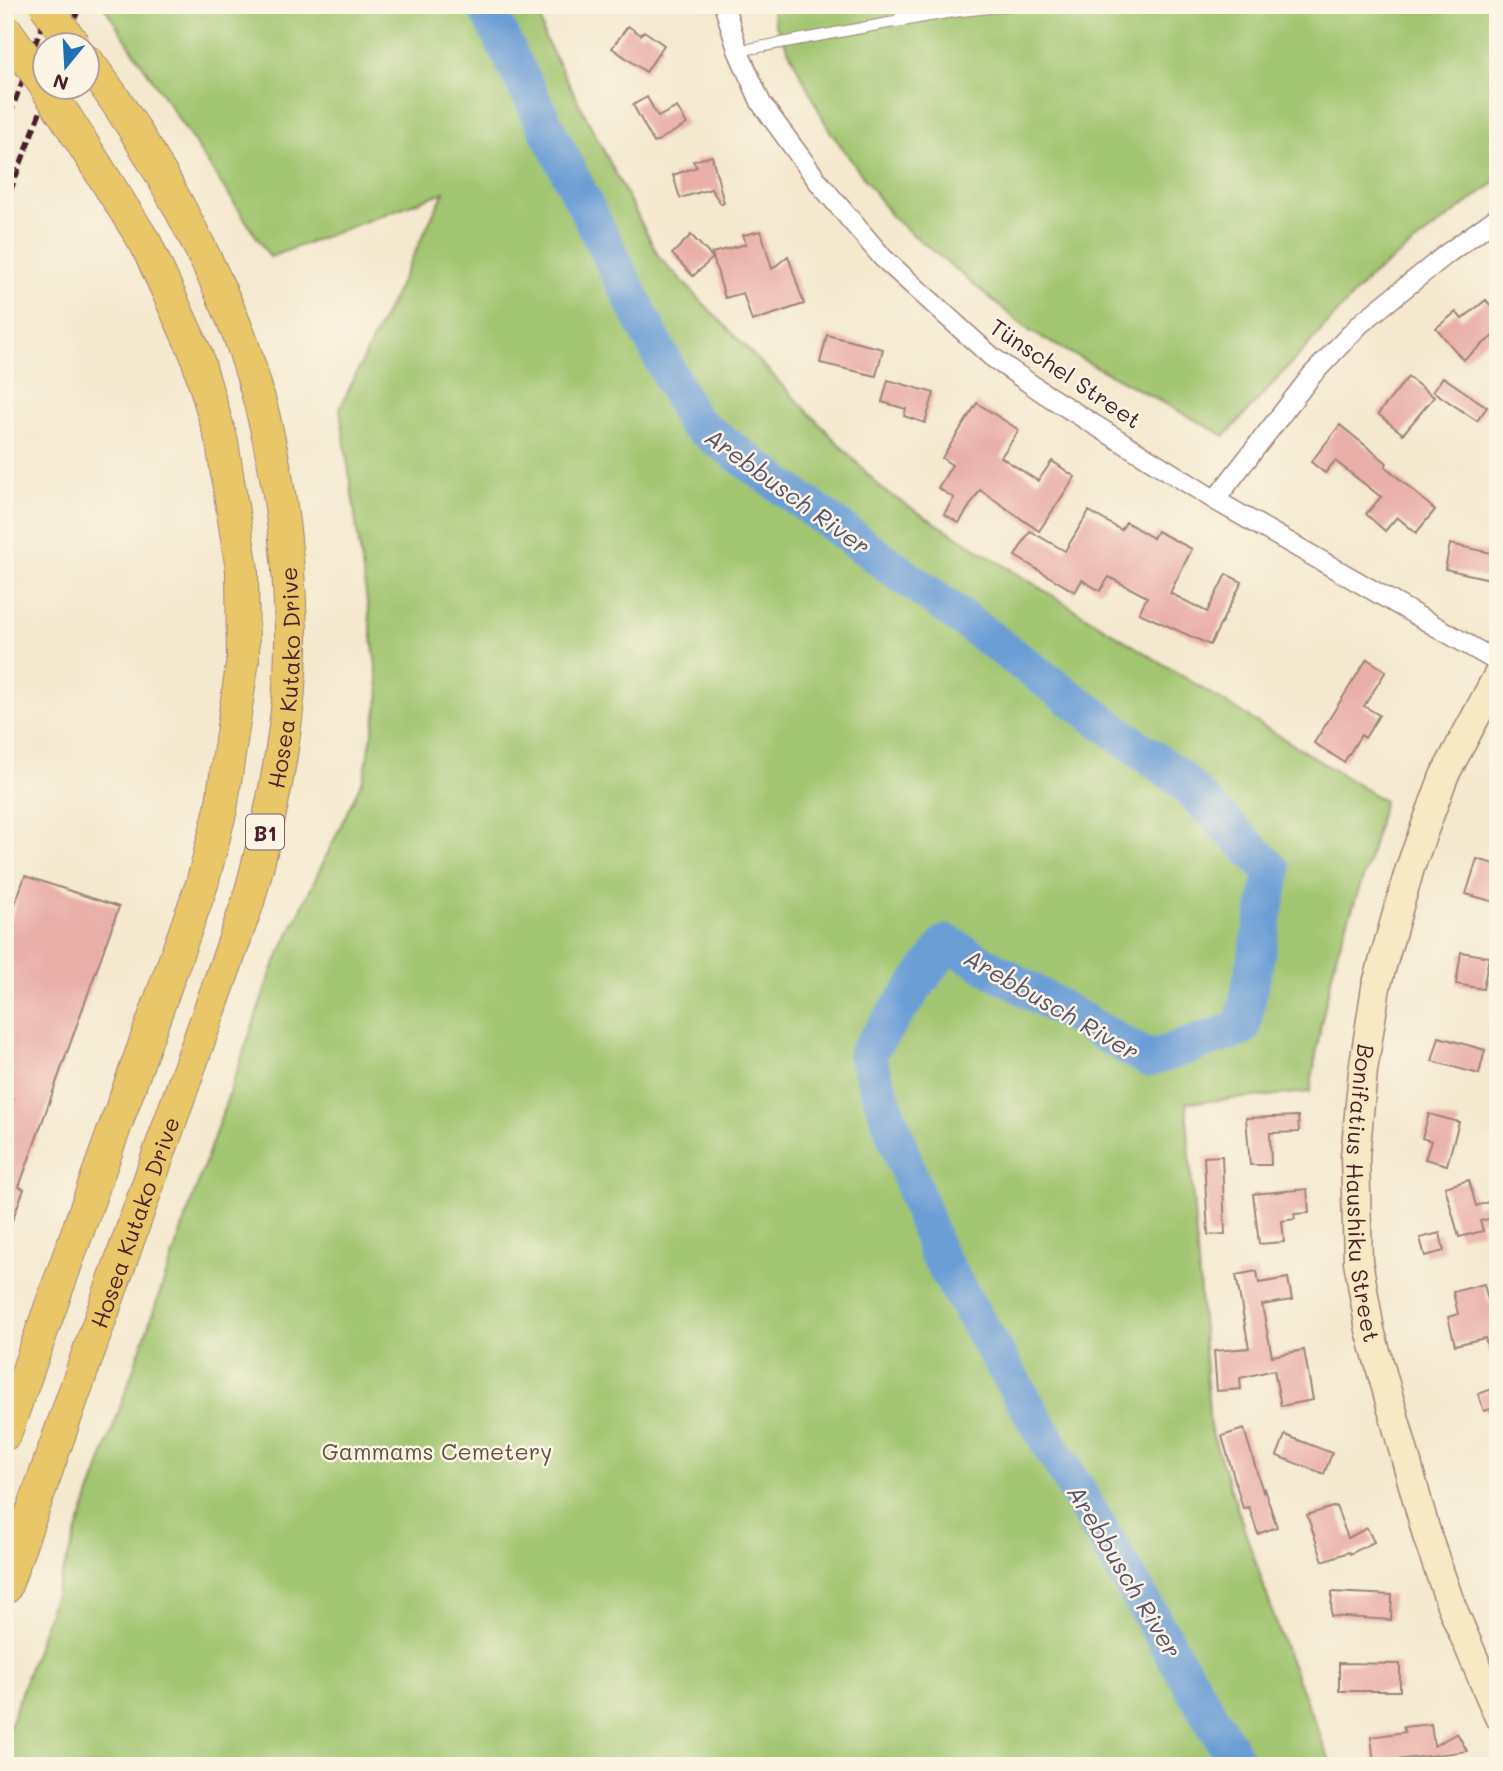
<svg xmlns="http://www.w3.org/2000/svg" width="1503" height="1771" viewBox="0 0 1503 1771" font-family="Mali,sans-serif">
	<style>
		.green { fill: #a1c56f; stroke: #76724d; stroke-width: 2 }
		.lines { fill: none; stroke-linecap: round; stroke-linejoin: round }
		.river { stroke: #6c9ed6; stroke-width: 37 }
		.building { fill: #e9aea8 }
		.lane-casing { stroke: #9f847c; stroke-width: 12 }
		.street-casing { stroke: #9f847c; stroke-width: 22 }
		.secondary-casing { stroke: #9f847c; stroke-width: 31 }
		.primary-casing { stroke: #9f847c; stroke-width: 34 }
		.lane { stroke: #fff; stroke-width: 10 }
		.street { stroke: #fff; stroke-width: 19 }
		.secondary { stroke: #f6e9c3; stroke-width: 28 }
		.primary { stroke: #e9c769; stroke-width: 32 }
		.rail { stroke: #4a1f2b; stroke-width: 5; stroke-dasharray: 10 5; stroke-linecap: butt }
		.primary-bridge-casing { stroke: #9f847c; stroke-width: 34; stroke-linecap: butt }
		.primary-bridge { stroke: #e9c769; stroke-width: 32 }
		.labels { text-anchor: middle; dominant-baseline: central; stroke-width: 5; stroke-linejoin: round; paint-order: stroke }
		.shield { fill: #fcf5e5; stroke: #7f5f63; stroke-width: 2 }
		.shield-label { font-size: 21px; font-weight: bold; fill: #4a1f2b }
		.street-label { font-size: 23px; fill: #4a1f2b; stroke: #fcf5e5 }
		.park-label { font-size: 23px; fill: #64513f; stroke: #fcf5e5 }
		.water-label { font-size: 24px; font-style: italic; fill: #58526f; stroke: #fcf5e5 }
	</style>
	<rect width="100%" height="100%" fill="#fcf5e5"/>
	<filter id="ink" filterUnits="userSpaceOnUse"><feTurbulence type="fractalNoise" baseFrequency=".0143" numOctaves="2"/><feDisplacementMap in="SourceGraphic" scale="14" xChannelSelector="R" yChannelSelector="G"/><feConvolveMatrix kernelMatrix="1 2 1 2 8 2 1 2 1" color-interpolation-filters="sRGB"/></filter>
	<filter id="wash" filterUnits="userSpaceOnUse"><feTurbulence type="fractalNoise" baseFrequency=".00686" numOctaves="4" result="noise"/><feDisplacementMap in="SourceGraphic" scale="28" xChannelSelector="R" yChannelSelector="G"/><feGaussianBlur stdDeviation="1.57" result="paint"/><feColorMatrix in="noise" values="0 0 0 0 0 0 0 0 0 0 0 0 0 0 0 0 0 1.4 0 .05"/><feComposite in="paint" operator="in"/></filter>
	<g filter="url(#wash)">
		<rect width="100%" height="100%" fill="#f4e8ce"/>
		<path class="green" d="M 103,5 L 539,5 L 544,36 L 659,257 L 884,491 L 1384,801 L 1368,864 L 1337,952 L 1321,1024 L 1310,1092 L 1186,1103 L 1210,1427 L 1283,1643 L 1332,1766 L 5,1766 L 5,1739 L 272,970 L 364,777 L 380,694 L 340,408 L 444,192 L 270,257 Z
			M 771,5 L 1498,5 L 1498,180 L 1372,275 L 1225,436 L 1031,332 L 892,217 L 828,128 L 775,24 Z"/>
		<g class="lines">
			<path class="river" d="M 485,5 L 693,421 L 1178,777 L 1273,871 L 1242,1028 L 1149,1059 L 947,943 L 866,1054 L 937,1253 L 1239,1766"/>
		</g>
		<g id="blocks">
			<path class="building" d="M 628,26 L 641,35 L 644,31 L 664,45 L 646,72 L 612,48 Z
				M 647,97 L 658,117 L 677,107 L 687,124 L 654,143 L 633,105 Z
				M 712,156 L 724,203 L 721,204 L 711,189 L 680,198 L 673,175 L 697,167 L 693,161 Z
				M 761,231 L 772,269 L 788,256 L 804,304 L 752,321 L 743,293 L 725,298 L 712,253 L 746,244 L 743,235 Z
				M 691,235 L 713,258 L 693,276 L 672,254 Z
				M 1486,300 L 1498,314 L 1498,332 L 1463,360 L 1436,328 L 1456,312 L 1462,319 Z
				M 827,335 L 883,349 L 876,376 L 820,363 Z
				M 1408,377 L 1434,397 L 1403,434 L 1378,414 Z
				M 1443,377 L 1487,407 L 1477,421 L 1433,391 Z
				M 888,380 L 934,393 L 925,423 L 904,416 L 906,409 L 882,402 Z
				M 977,403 L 1019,430 L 1001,457 L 1038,481 L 1052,461 L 1075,477 L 1039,531 L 980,490 L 959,523 L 944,514 L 954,498 L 938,488 L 952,465 L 942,458 Z
				M 1340,425 L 1387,463 L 1385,466 L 1435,510 L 1416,533 L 1397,517 L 1385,531 L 1366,514 L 1381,497 L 1335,461 L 1325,473 L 1311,462 Z
				M 1089,511 L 1121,530 L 1126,522 L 1153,538 L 1157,531 L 1192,549 L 1170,593 L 1207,612 L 1226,574 L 1242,582 L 1210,645 L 1139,613 L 1147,597 L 1109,577 L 1100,591 L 1082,580 L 1075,592 L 1015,556 L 1030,531 L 1065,551 Z
				M 1450,544 L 1496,554 L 1490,579 L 1445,569 Z
				M 1367,659 L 1386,671 L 1364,706 L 1379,715 L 1365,738 L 1361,735 L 1344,762 L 1314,743 Z
				M 1477,859 L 1498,865 L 1498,903 L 1466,894 Z
				M 25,876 L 119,907 L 19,1187 L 24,1189 L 7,1234 L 5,1234 L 5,1121 L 13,1099 L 5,1098 L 5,933 Z
				M 1461,952 L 1489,957 L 1483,989 L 1456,984 Z
				M 1439,1037 L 1485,1050 L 1479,1074 L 1432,1061 Z
				M 1429,1114 L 1459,1122 L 1447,1165 L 1425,1159 L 1431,1141 L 1422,1138 Z
				M 1298,1116 L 1299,1132 L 1270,1133 L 1271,1165 L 1250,1165 L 1246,1118 Z
				M 1222,1156 L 1225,1234 L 1208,1235 L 1204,1157 Z
				M 1469,1180 L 1476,1206 L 1494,1200 L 1498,1217 L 1480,1221 L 1483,1231 L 1459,1237 L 1445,1187 Z
				M 1307,1189 L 1309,1213 L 1294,1214 L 1295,1219 L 1282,1221 L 1284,1242 L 1259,1244 L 1253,1194 Z
				M 1440,1233 L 1444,1251 L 1425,1256 L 1420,1238 Z
				M 1257,1271 L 1259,1283 L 1288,1278 L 1292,1300 L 1262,1305 L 1272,1356 L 1304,1350 L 1313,1400 L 1281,1406 L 1274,1370 L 1240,1378 L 1241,1389 L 1217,1391 L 1214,1351 L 1249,1348 L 1236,1275 Z
				M 1484,1284 L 1489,1304 L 1498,1302 L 1498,1366 L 1493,1367 L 1485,1338 L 1455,1345 L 1448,1317 L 1458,1314 L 1453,1292 Z
				M 1498,1387 L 1498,1407 L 1484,1411 L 1478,1394 Z
				M 1244,1429 L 1263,1492 L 1264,1489 L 1277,1527 L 1258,1534 L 1249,1507 L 1243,1508 L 1222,1436 Z
				M 1285,1435 L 1332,1453 L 1324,1474 L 1277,1456 Z
				M 1336,1506 L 1348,1538 L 1367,1528 L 1374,1542 L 1350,1554 L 1349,1552 L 1323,1561 L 1307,1515 Z
				M 1332,1592 L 1392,1595 L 1391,1620 L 1331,1616 Z
				M 1339,1663 L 1400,1664 L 1400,1691 L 1339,1691 Z
				M 1431,1724 L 1434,1746 L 1457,1733 L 1467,1751 L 1374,1763 L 1371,1737 L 1405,1732 L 1403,1727 Z"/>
		</g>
	</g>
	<g filter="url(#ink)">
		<use href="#blocks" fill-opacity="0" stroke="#9f847c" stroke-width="2"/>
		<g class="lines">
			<defs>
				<path id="lane" d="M 896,22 L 953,12 L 1016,5
					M 738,51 L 894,22 L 916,5"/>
				<path id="street" d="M 724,5 L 738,51 L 761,103 L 820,184 L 883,258 L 992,357 L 1045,394 L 1215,500 L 1498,662
					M 1215,500 L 1312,375 L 1360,324 L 1448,253 L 1498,217"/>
				<g id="secondary">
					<path id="s1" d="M 1498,675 L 1444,776 L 1410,868 L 1376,987 L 1363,1071 L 1355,1157 L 1358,1261 L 1370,1330 L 1428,1539 L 1451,1605 L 1498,1715"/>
				</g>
				<g id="primary">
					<path d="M 5,1434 L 202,884 L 221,809 L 243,659 L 242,570 L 222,442 L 196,354 L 146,244 L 67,119"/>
					<path id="s2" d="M 5,1588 L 248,902 C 272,814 292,722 291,631 C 289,536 274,439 244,349 C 234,319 220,290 207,262 C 173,192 135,124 88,62"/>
				</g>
			</defs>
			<use href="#lane" class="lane-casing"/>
			<use href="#street" class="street-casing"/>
			<use href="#secondary" class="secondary-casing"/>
			<use href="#primary" class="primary-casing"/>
			<use href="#lane" class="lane"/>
			<use href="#street" class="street"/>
			<use href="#secondary" class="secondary"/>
			<use href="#primary" class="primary"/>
			<path class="rail" d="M 65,46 L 80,5
				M 5,130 L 49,5
				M 5,206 L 49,88"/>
			<defs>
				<path id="primary-bridge" d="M 45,5 L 75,46
					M 5,29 L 46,87
					M 46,88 L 67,119"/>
			</defs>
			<use href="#primary-bridge" class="primary-bridge-casing"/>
			<use href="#primary-bridge" class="primary-bridge"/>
		</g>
	</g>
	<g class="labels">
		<rect class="shield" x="246" y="814.5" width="38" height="35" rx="5"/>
		<g class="shield-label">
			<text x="265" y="832">B1</text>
		</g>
		<g class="street-label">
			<text transform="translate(1066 373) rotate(34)">Tünschel Street</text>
			<text stroke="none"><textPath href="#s2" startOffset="956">Hosea Kutako Drive</textPath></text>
			<text stroke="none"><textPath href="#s1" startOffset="544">Bonifatius Haushiku Street</textPath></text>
			<text stroke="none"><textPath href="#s2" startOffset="388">Hosea Kutako Drive</textPath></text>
		</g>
		<g class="park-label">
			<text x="437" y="1451">Gammams Cemetery</text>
		</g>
		<g class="water-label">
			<text transform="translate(788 491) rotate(36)">Arebbusch River</text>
			<text transform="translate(1052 1004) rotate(30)">Arebbusch River</text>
			<text transform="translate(1125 1571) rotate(59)">Arebbusch River</text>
		</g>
	</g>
	<rect width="1503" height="1771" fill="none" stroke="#fcf5e5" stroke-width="28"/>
	<g transform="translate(66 66) rotate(198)"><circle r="33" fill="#fcf5e5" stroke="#b59f9b" stroke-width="2"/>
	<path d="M0-5L12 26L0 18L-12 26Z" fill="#1f6fb2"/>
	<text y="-10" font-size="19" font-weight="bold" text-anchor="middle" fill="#4a1f2b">N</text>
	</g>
</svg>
